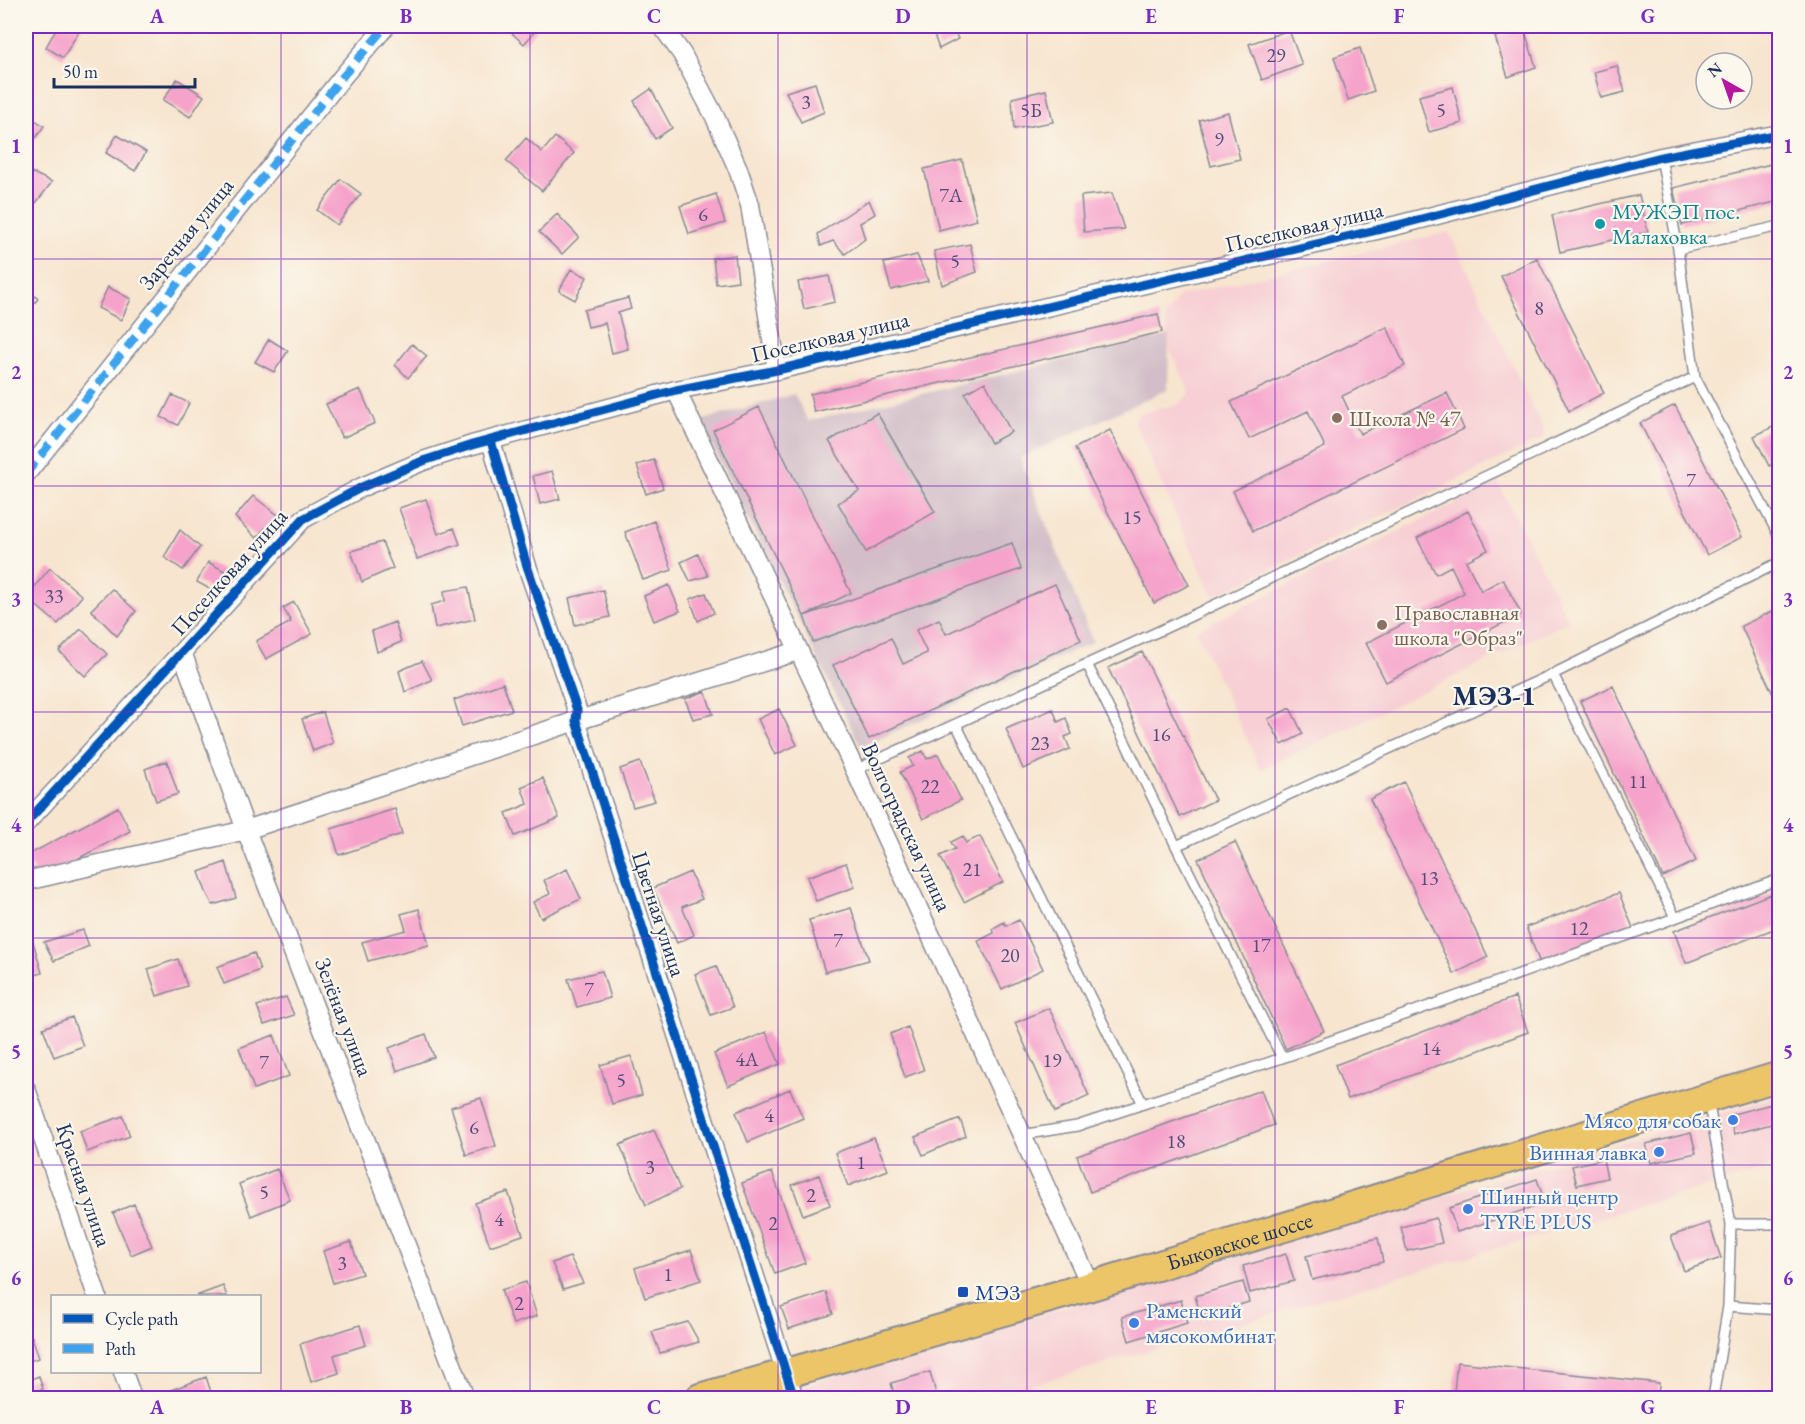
<svg xmlns="http://www.w3.org/2000/svg" width="1805" height="1424" viewBox="0 0 1805 1424" font-family="'EB Garamond',serif">
	<style>
		.built { fill: #f7cfd4 }
		.industrial { fill: #d2bdc8 }
		.building { fill: #f6a3cb }
		.lines { fill: none; stroke-linecap: round; stroke-linejoin: round }
		.service-casing { stroke: #898a96; stroke-width: 12 }
		.minor-casing { stroke: #898a96; stroke-width: 21 }
		.primary-casing { stroke: #898a96; stroke-width: 32 }
		.service { stroke: #fff; stroke-width: 9 }
		.minor { stroke: #fff; stroke-width: 18 }
		.primary { stroke: #edc569; stroke-width: 28 }
		.quiet { stroke: #3da3ed; stroke-width: 8; stroke-dasharray: 15 8; stroke-linecap: butt }
		.cycleway-casing { stroke: #fbf7ec; stroke-width: 13 }
		.cycleway { stroke: #0057b8; stroke-width: 9 }
		.grid { fill: none; stroke: #7b2cbf; stroke-width: 1.5; stroke-opacity: 0.55 }
		.culture-dot { fill: #0f9aa8; stroke: #fbf7ec; stroke-width: 2 }
		.education-dot { fill: #8d6e63; stroke: #fbf7ec; stroke-width: 2 }
		.shop-dot { fill: #3f7fe0; stroke: #fbf7ec; stroke-width: 2 }
		.transit-dot { fill: #1a4fb4; stroke: #fbf7ec; stroke-width: 2 }
		.labels { text-anchor: middle; dominant-baseline: central; stroke-width: 4.5; stroke-linejoin: round; paint-order: stroke }
		.number-label { font-size: 20px; fill: #524c79 }
		.culture-label { font-size: 22px; fill: #0d838f; stroke: #fbf7ec; text-anchor: start }
		.street-label { font-size: 22px; fill: #1b2f5e; stroke: #fbf7ec }
		.education-label { font-size: 22px; fill: #785e54; stroke: #fbf7ec; text-anchor: start }
		.shop-label { font-size: 22px; fill: #366cbe; stroke: #fbf7ec; text-anchor: end }
		.transit-label { font-size: 22px; fill: #164399; stroke: #fbf7ec; text-anchor: start }
		.district-label { font-size: 28px; font-weight: bold; fill: #1b2f5e; stroke: #fbf7ec }
		.neatline { fill: none; stroke: #7b2cbf; stroke-width: 2 }
		.grid-label { font-size: 20px; text-anchor: middle; font-weight: bold; fill: #7b2cbf }
	</style>
	<rect width="100%" height="100%" fill="#fbf7ec"/>
	<filter id="ink" filterUnits="userSpaceOnUse"><feTurbulence type="fractalNoise" baseFrequency=".0167" numOctaves="2"/><feDisplacementMap in="SourceGraphic" scale="12" xChannelSelector="R" yChannelSelector="G"/><feConvolveMatrix kernelMatrix="1 2 1 2 8 2 1 2 1" color-interpolation-filters="sRGB"/></filter>
	<filter id="wash" filterUnits="userSpaceOnUse"><feTurbulence type="fractalNoise" baseFrequency=".008" numOctaves="4" result="noise"/><feDisplacementMap in="SourceGraphic" scale="24" xChannelSelector="R" yChannelSelector="G"/><feGaussianBlur stdDeviation="1.35" result="paint"/><feColorMatrix in="noise" values="0 0 0 0 0 0 0 0 0 0 0 0 0 0 0 0 0 1.4 0 .05"/><feComposite in="paint" operator="in"/></filter>
	<g filter="url(#wash)">
		<rect width="100%" height="100%" fill="#f7e5cf"/>
		<path class="built" d="M 1449,232 L 1543,429 L 1544,438 L 1213,597 L 1134,422 L 1138,414 L 1179,404 L 1190,393 L 1170,350 L 1165,316 L 1179,296 Z
			M 1498,483 L 1569,621 L 1261,770 L 1196,630 Z
			M 1779,1096 L 1779,1165 L 987,1398 L 806,1398 L 801,1386 Z"/>
		<path class="industrial" d="M 1169,335 L 1168,389 L 1020,458 L 1093,642 L 861,747 L 700,421 L 794,394 L 808,421 Z"/>
		<g id="blocks">
			<path class="building" d="M 58,26 L 82,26 L 63,58 L 46,47 Z
				M 510,26 L 532,26 L 537,29 L 524,44 L 507,29 Z
				M 931,26 L 952,26 L 958,39 L 939,49 Z
				M 1043,26 L 1070,26 L 1044,33 Z
				M 1524,28 L 1536,67 L 1508,77 L 1495,37 Z
				M 1289,30 L 1302,65 L 1262,80 L 1249,44 Z
				M 1360,48 L 1374,91 L 1348,100 L 1334,57 Z
				M 1617,66 L 1625,92 L 1601,98 L 1594,72 Z
				M 177,79 L 204,96 L 190,117 L 163,100 Z
				M 815,83 L 824,112 L 801,122 L 786,92 Z
				M 1453,87 L 1462,123 L 1429,132 L 1419,96 Z
				M 651,89 L 672,128 L 655,139 L 634,101 Z
				M 1046,90 L 1053,122 L 1014,129 L 1012,98 Z
				M 1228,112 L 1240,159 L 1211,166 L 1199,120 Z
				M 26,114 L 44,126 L 31,145 L 26,141 Z
				M 117,135 L 146,152 L 135,171 L 106,153 Z
				M 555,137 L 574,153 L 542,191 L 506,161 L 526,138 L 542,152 Z
				M 962,160 L 977,220 L 939,230 L 924,169 Z
				M 1779,162 L 1779,201 L 1682,225 L 1673,188 Z
				M 31,172 L 52,182 L 36,203 L 26,197 L 26,181 Z
				M 341,179 L 361,194 L 337,225 L 317,210 Z
				M 1112,193 L 1124,229 L 1084,232 L 1081,196 Z
				M 716,194 L 725,223 L 689,234 L 680,206 Z
				M 1639,195 L 1648,232 L 1560,252 L 1552,215 Z
				M 869,200 L 875,214 L 860,223 L 865,239 L 845,254 L 833,241 L 821,246 L 818,234 Z
				M 557,214 L 579,237 L 562,254 L 539,232 Z
				M 970,244 L 977,272 L 942,285 L 934,251 Z
				M 735,255 L 738,281 L 716,284 L 713,258 Z
				M 917,255 L 928,281 L 891,290 L 884,263 Z
				M 1537,258 L 1604,393 L 1569,411 L 1501,276 Z
				M 571,269 L 587,277 L 575,300 L 559,291 Z
				M 829,276 L 835,302 L 804,309 L 798,282 Z
				M 26,287 L 38,299 L 26,312 Z
				M 108,287 L 131,299 L 121,320 L 98,308 Z
				M 628,298 L 631,309 L 618,313 L 628,349 L 612,353 L 605,323 L 588,327 L 584,310 Z
				M 1158,314 L 1162,332 L 814,412 L 810,394 Z
				M 1387,327 L 1405,366 L 1342,396 L 1360,434 L 1447,393 L 1464,429 L 1253,531 L 1233,491 L 1325,447 L 1308,411 L 1249,439 L 1231,402 Z
				M 269,339 L 288,351 L 274,372 L 255,362 Z
				M 412,344 L 427,356 L 408,378 L 395,365 Z
				M 985,382 L 1011,432 L 991,443 L 965,393 Z
				M 360,389 L 375,423 L 342,438 L 326,404 Z
				M 172,395 L 189,403 L 178,425 L 161,417 Z
				M 1675,405 L 1742,537 L 1707,555 L 1640,423 Z
				M 759,407 L 851,593 L 804,616 L 1012,543 L 1021,569 L 813,642 L 804,616 L 713,430 Z
				M 877,413 L 935,512 L 866,552 L 838,503 L 859,491 L 829,441 Z
				M 1779,424 L 1779,461 L 1769,466 L 1754,436 Z
				M 1110,430 L 1189,585 L 1154,603 L 1075,448 Z
				M 654,460 L 663,488 L 646,494 L 637,465 Z
				M 552,471 L 560,499 L 540,504 L 533,476 Z
				M 253,496 L 278,515 L 256,538 L 235,517 Z
				M 426,499 L 438,534 L 454,528 L 460,544 L 417,559 L 399,508 Z
				M 1468,511 L 1488,550 L 1466,561 L 1481,591 L 1503,579 L 1521,614 L 1386,682 L 1366,643 L 1464,593 L 1451,566 L 1436,574 L 1417,538 Z
				M 654,521 L 672,570 L 643,580 L 625,532 Z
				M 180,530 L 200,547 L 183,570 L 164,557 Z
				M 382,542 L 393,568 L 362,582 L 351,551 Z
				M 698,554 L 708,576 L 690,581 L 681,562 Z
				M 208,562 L 230,574 L 219,594 L 197,582 Z
				M 50,568 L 82,596 L 58,624 L 26,597 Z
				M 1055,584 L 1081,640 L 869,739 L 833,665 L 891,638 L 903,664 L 927,653 L 916,630 L 939,619 L 946,634 Z
				M 669,585 L 680,611 L 654,621 L 644,596 Z
				M 468,587 L 475,619 L 435,628 L 431,605 L 445,601 L 444,591 Z
				M 112,589 L 136,611 L 117,636 L 91,610 Z
				M 603,590 L 610,617 L 575,625 L 569,598 Z
				M 706,593 L 714,613 L 698,621 L 690,599 Z
				M 294,602 L 312,634 L 266,659 L 256,641 L 291,622 L 283,608 Z
				M 1779,608 L 1779,707 L 1741,626 Z
				M 395,622 L 401,642 L 377,652 L 372,631 Z
				M 81,629 L 107,654 L 85,676 L 59,651 Z
				M 1142,652 L 1215,800 L 1180,817 L 1108,668 Z
				M 422,661 L 432,680 L 405,692 L 399,671 Z
				M 503,683 L 512,710 L 462,726 L 454,700 Z
				M 1613,686 L 1696,861 L 1663,877 L 1580,701 Z
				M 705,691 L 713,714 L 693,719 L 685,699 Z
				M 1290,708 L 1303,734 L 1282,745 L 1268,719 Z
				M 779,709 L 797,745 L 775,755 L 758,719 Z
				M 1053,709 L 1058,722 L 1066,718 L 1072,734 L 1065,737 L 1070,749 L 1023,769 L 1006,729 Z
				M 323,712 L 333,743 L 313,751 L 302,719 Z
				M 923,751 L 927,759 L 938,754 L 961,800 L 923,819 L 900,772 L 913,766 L 909,758 Z
				M 167,761 L 178,794 L 156,801 L 145,769 Z
				M 640,762 L 655,801 L 633,807 L 620,769 Z
				M 543,778 L 559,818 L 515,836 L 506,813 L 528,804 L 521,787 Z
				M 1404,782 L 1488,957 L 1454,974 L 1370,799 Z
				M 118,807 L 130,831 L 38,880 L 26,856 Z
				M 395,809 L 402,834 L 339,855 L 331,829 Z
				M 963,836 L 966,843 L 980,836 L 1003,882 L 964,902 L 940,856 L 955,849 L 951,842 Z
				M 1235,842 L 1324,1031 L 1286,1049 L 1198,859 Z
				M 226,862 L 236,898 L 213,905 L 206,892 L 199,872 Z
				M 846,863 L 855,887 L 816,901 L 807,877 Z
				M 567,869 L 581,899 L 541,918 L 533,902 L 550,894 L 544,880 Z
				M 690,872 L 702,899 L 682,907 L 694,935 L 677,943 L 653,888 Z
				M 1779,891 L 1779,927 L 1686,963 L 1674,931 Z
				M 1619,893 L 1633,928 L 1540,963 L 1526,927 Z
				M 851,908 L 869,960 L 825,972 L 809,920 Z
				M 419,909 L 429,945 L 368,961 L 362,942 L 406,930 L 401,914 Z
				M 1019,920 L 1043,969 L 1002,989 L 978,941 L 994,933 L 992,929 L 1004,922 L 1006,926 Z
				M 83,930 L 89,946 L 54,961 L 44,942 Z
				M 30,931 L 42,973 L 26,978 L 26,933 Z
				M 254,953 L 260,970 L 224,984 L 217,967 Z
				M 178,959 L 187,986 L 157,996 L 148,969 Z
				M 716,966 L 733,1007 L 711,1015 L 695,974 Z
				M 602,971 L 610,998 L 577,1007 L 568,979 Z
				M 286,997 L 294,1015 L 264,1025 L 257,1006 Z
				M 1515,997 L 1528,1032 L 1348,1099 L 1335,1065 Z
				M 1049,1008 L 1089,1096 L 1055,1112 L 1015,1023 Z
				M 72,1017 L 83,1046 L 54,1057 L 43,1028 Z
				M 908,1027 L 924,1070 L 905,1077 L 890,1034 Z
				M 766,1032 L 780,1064 L 728,1086 L 714,1054 Z
				M 426,1034 L 434,1057 L 397,1071 L 389,1048 Z
				M 274,1035 L 289,1076 L 254,1089 L 239,1048 Z
				M 631,1056 L 642,1095 L 612,1104 L 600,1065 Z
				M 790,1089 L 803,1118 L 748,1142 L 736,1112 Z
				M 1261,1090 L 1274,1125 L 1090,1192 L 1077,1156 Z
				M 481,1098 L 496,1146 L 466,1155 L 451,1107 Z
				M 1779,1102 L 1779,1122 L 1734,1134 L 1729,1115 Z
				M 123,1116 L 130,1136 L 87,1152 L 80,1131 Z
				M 960,1119 L 966,1136 L 923,1155 L 915,1137 Z
				M 654,1130 L 680,1189 L 646,1205 L 620,1145 Z
				M 1691,1133 L 1696,1153 L 1651,1163 L 1646,1144 Z
				M 874,1138 L 888,1170 L 848,1186 L 835,1153 Z
				M 1603,1159 L 1607,1178 L 1577,1185 L 1572,1166 Z
				M 277,1169 L 290,1200 L 251,1216 L 239,1184 Z
				M 772,1172 L 805,1263 L 775,1274 L 742,1183 Z
				M 819,1175 L 830,1205 L 803,1215 L 792,1185 Z
				M 1537,1179 L 1545,1203 L 1457,1232 L 1449,1208 Z
				M 508,1192 L 523,1235 L 490,1246 L 475,1203 Z
				M 134,1204 L 152,1246 L 131,1255 L 113,1213 Z
				M 1436,1218 L 1442,1243 L 1407,1251 L 1401,1227 Z
				M 1709,1223 L 1721,1258 L 1684,1271 L 1671,1236 Z
				M 1378,1238 L 1383,1262 L 1312,1280 L 1306,1256 Z
				M 351,1242 L 362,1274 L 333,1283 L 323,1251 Z
				M 691,1250 L 701,1280 L 645,1298 L 635,1268 Z
				M 1286,1254 L 1294,1281 L 1250,1293 L 1243,1266 Z
				M 570,1257 L 583,1283 L 563,1289 L 552,1263 Z
				M 526,1282 L 537,1316 L 513,1324 L 501,1290 Z
				M 1243,1282 L 1249,1302 L 1201,1317 L 1195,1296 Z
				M 223,1286 L 227,1296 L 196,1296 Z
				M 826,1292 L 833,1314 L 789,1329 L 781,1307 Z
				M 1181,1300 L 1187,1323 L 1129,1341 L 1122,1317 Z
				M 688,1322 L 699,1342 L 660,1353 L 652,1332 Z
				M 360,1325 L 366,1345 L 334,1355 L 339,1373 L 311,1382 L 300,1344 Z
				M 32,1337 L 39,1358 L 26,1362 L 26,1339 Z
				M 1457,1362 L 1659,1383 L 1658,1398 L 1511,1398 L 1454,1392 Z
				M 930,1372 L 937,1397 L 895,1398 L 891,1383 Z
				M 39,1376 L 43,1389 L 26,1395 L 26,1381 Z
				M 206,1377 L 213,1398 L 171,1398 L 168,1391 Z"/>
		</g>
	</g>
	<g filter="url(#ink)">
		<use href="#blocks" fill-opacity="0" stroke="#898a96" stroke-width="1.5"/>
		<g class="lines">
			<defs>
				<path id="service" d="M 1661,157 L 1678,249 L 1695,377 L 1780,538
					M 1678,249 L 1780,226
					M 1087,664 L 1176,846 L 1282,1058
					M 1553,674 L 1675,917
					M 956,724 L 1143,1104
					M 855,770 L 1170,626 L 1695,377
					M 1176,846 L 1553,674 L 1780,562
					M 1708,1100 L 1731,1224 L 1780,1224
					M 1021,1135 L 1077,1126 L 1288,1056 L 1626,936 L 1780,879
					M 1728,1306 L 1780,1310
					M 1713,1398 L 1728,1306 L 1731,1224"/>
				<path id="minor" d="M 662,26 L 682,54 L 715,117 L 738,169 L 750,205 L 777,370
					M 676,390 L 855,770 L 1091,1286
					M 491,441 L 526,563 L 577,710 L 576,721 L 794,1398
					M 26,474 L 344,75 L 386,26
					M 182,652 L 246,830 L 465,1398
					M 26,823 L 303,519 L 362,487 L 423,461 L 472,445 L 676,390 L 777,370 L 1398,225 L 1661,157 L 1780,134
					M 26,881 L 246,830 L 576,721 L 798,651
					M 26,1089 L 97,1296
					M 123,1372 L 132,1398"/>
				<g id="primary">
					<path id="s1" d="M 700,1398 L 1091,1286 L 1780,1076"/>
				</g>
			</defs>
			<use href="#service" class="service-casing"/>
			<use href="#minor" class="minor-casing"/>
			<use href="#primary" class="primary-casing"/>
			<use href="#service" class="service"/>
			<use href="#minor" class="minor"/>
			<use href="#primary" class="primary"/>
			<path class="quiet" d="M 26,474 L 344,75 L 386,26"/>
			<defs>
				<path id="cycleway" d="M 491,441 L 526,563 L 577,710 L 576,721 L 794,1398
					M 26,823 L 303,519 L 362,487 L 423,461 L 472,445 L 676,390 L 777,370 L 1398,225 L 1661,157 L 1780,134"/>
			</defs>
			<use href="#cycleway" class="cycleway-casing"/>
			<use href="#cycleway" class="cycleway"/>
		</g>
	</g>
	<path class="grid" d="M 281,26 L 281,1398M 530,26 L 530,1398M 778,26 L 778,1398M 1027,26 L 1027,1398M 1275,26 L 1275,1398M 1524,26 L 1524,1398M 26,259 L 1780,259M 26,486 L 1780,486M 26,712 L 1780,712M 26,938 L 1780,938M 26,1165 L 1780,1165"/>
	<circle class="culture-dot" cx="1600" cy="224" r="6"/>
	<g class="education-dot">
		<circle cx="1337" cy="418" r="6"/>
		<circle cx="1382" cy="625" r="6"/>
	</g>
	<g class="shop-dot">
		<circle cx="1733" cy="1120" r="6"/>
		<circle cx="1659" cy="1152" r="6"/>
		<circle cx="1468" cy="1209" r="6"/>
		<circle cx="1134" cy="1323" r="6"/>
	</g>
	<rect class="transit-dot" x="957" y="1286" width="12" height="12" rx="3"/>
	<g class="labels">
		<g class="number-label">
			<text x="1276" y="55">29</text>
			<text x="806" y="102">3</text>
			<text x="1031" y="110">5Б</text>
			<text x="1441" y="110">5</text>
			<text x="1219" y="139">9</text>
			<text x="951" y="195">7А</text>
			<text x="703" y="214">6</text>
			<text x="955" y="261">5</text>
			<text x="1539" y="308">8</text>
			<text x="1691" y="480">7</text>
			<text x="1132" y="517">15</text>
			<text x="54" y="596">33</text>
			<text x="1161" y="734">16</text>
			<text x="1040" y="743">23</text>
			<text x="1638" y="781">11</text>
			<text x="930" y="786">22</text>
			<text x="972" y="869">21</text>
			<text x="1429" y="878">13</text>
			<text x="1579" y="928">12</text>
			<text x="838" y="940">7</text>
			<text x="1261" y="945">17</text>
			<text x="1010" y="955">20</text>
			<text x="589" y="989">7</text>
			<text x="1431" y="1048">14</text>
			<text x="747" y="1059">4А</text>
			<text x="1052" y="1060">19</text>
			<text x="264" y="1062">7</text>
			<text x="621" y="1080">5</text>
			<text x="769" y="1115">4</text>
			<text x="474" y="1127">6</text>
			<text x="1176" y="1141">18</text>
			<text x="861" y="1162">1</text>
			<text x="650" y="1167">3</text>
			<text x="264" y="1192">5</text>
			<text x="811" y="1195">2</text>
			<text x="499" y="1219">4</text>
			<text x="773" y="1223">2</text>
			<text x="342" y="1263">3</text>
			<text x="668" y="1274">1</text>
			<text x="519" y="1303">2</text>
		</g>
		<g class="culture-label">
			<text x="1612" y="211">МУЖЭП пос.<tspan x="1612" dy="25">Малаховка</tspan></text>
		</g>
		<g class="street-label">
			<text transform="translate(1304 227) rotate(-13)">Поселковая улица</text>
			<text transform="translate(186 234) rotate(-51)">Заречная улица</text>
			<text transform="translate(830 337) rotate(-13)">Поселковая улица</text>
			<text transform="translate(229 572) rotate(-48)">Поселковая улица</text>
			<text transform="translate(907 827) rotate(65)">Волгоградская улица</text>
			<text transform="translate(659 914) rotate(72)">Цветная улица</text>
			<text transform="translate(344 1017) rotate(69)">Зелёная улица</text>
			<text transform="translate(84 1185) rotate(71)">Красная улица</text>
			<text stroke="none"><textPath href="#s1" startOffset="562">Быковское шоссе</textPath></text>
		</g>
		<g class="education-label">
			<text x="1349" y="418">Школа № 47</text>
			<text x="1394" y="612">Православная<tspan x="1394" dy="25">школа "Образ"</tspan></text>
		</g>
		<g class="shop-label">
			<text x="1721" y="1120">Мясо для собак</text>
			<text x="1647" y="1152">Винная лавка</text>
			<text x="1480" y="1196" text-anchor="start">Шинный центр<tspan x="1480" dy="25">TYRE PLUS</tspan></text>
			<text x="1146" y="1310" text-anchor="start">Раменский<tspan x="1146" dy="25">мясокомбинат</tspan></text>
		</g>
		<g class="transit-label">
			<text x="975" y="1292">МЭЗ</text>
		</g>
		<g class="district-label">
			<text x="1494" y="695">МЭЗ-1</text>
		</g>
	</g>
	<rect width="1805" height="1424" fill="none" stroke="#fbf7ec" stroke-width="66"/>
	<rect x="51" y="1295" width="210" height="78" fill="#fbf7ec" stroke="#a1a7b3" stroke-width="1.5"/>
	<rect x="63" y="1314" width="30" height="9" fill="#0057b8" stroke="#a1a7b3" stroke-width="1.5"/>
	<text x="105" y="1325" font-size="18" fill="#1b2f5e">Cycle path</text>
	<rect x="63" y="1344" width="30" height="9" fill="#3da3ed" stroke="#a1a7b3" stroke-width="1.5"/>
	<text x="105" y="1355" font-size="18" fill="#1b2f5e">Path</text>
	<g transform="translate(1724 81) rotate(320)"><circle r="28" fill="#fbf7ec" stroke="#a1a7b3" stroke-width="1.5"/>
	<path d="M0-4.5L10 22L0 15L-10 22Z" fill="#b5179e"/>
	<text y="-9" font-size="16" font-weight="bold" text-anchor="middle" fill="#1b2f5e">N</text>
	</g>
	<path d="M54 78v9h141v-9" fill="none" stroke="#1b2f5e" stroke-width="3"/>
	<text x="63" y="78" font-size="18" fill="#1b2f5e" stroke="#fbf7ec" stroke-width="4.5" paint-order="stroke">50 m</text>
	<rect x="33" y="33" width="1739" height="1358" class="neatline"/>
	<g class="grid-label">
		<text x="157" y="23">A</text>
		<text x="406" y="23">B</text>
		<text x="654" y="23">C</text>
		<text x="903" y="23">D</text>
		<text x="1151" y="23">E</text>
		<text x="1399" y="23">F</text>
		<text x="1648" y="23">G</text>
		<text x="16" y="153">1</text>
		<text x="1788" y="153">1</text>
		<text x="16" y="379">2</text>
		<text x="1788" y="379">2</text>
		<text x="16" y="606">3</text>
		<text x="1788" y="606">3</text>
		<text x="16" y="832">4</text>
		<text x="1788" y="832">4</text>
		<text x="16" y="1058">5</text>
		<text x="1788" y="1058">5</text>
		<text x="16" y="1285">6</text>
		<text x="1788" y="1285">6</text>
		<text x="157" y="1414">A</text>
		<text x="406" y="1414">B</text>
		<text x="654" y="1414">C</text>
		<text x="903" y="1414">D</text>
		<text x="1151" y="1414">E</text>
		<text x="1399" y="1414">F</text>
		<text x="1648" y="1414">G</text>
	</g>
</svg>
